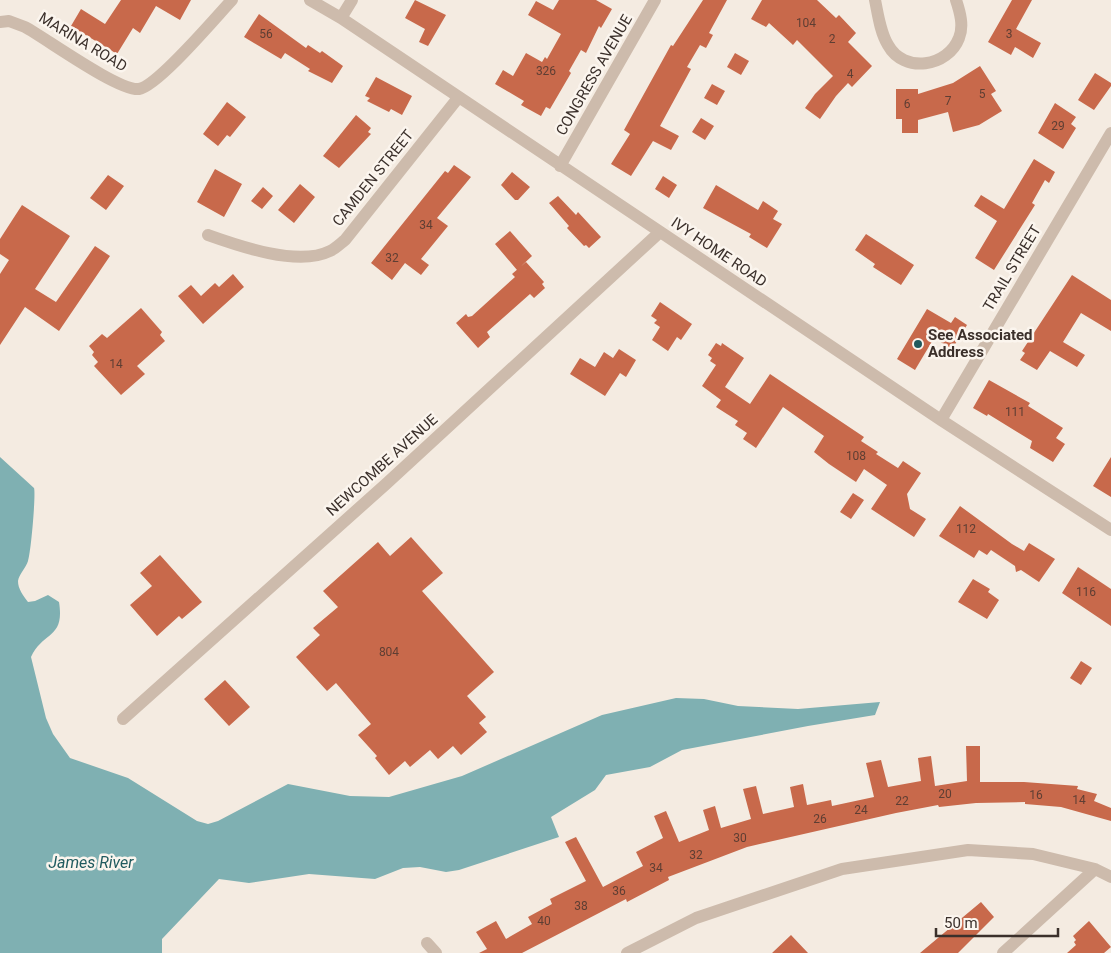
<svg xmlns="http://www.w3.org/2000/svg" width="1111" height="953" viewBox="0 0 1111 953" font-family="Roboto,sans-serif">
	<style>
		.water { fill: #7fb0b2 }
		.building { fill: #c8694b }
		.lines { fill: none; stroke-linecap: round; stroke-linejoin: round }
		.minor { stroke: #cdbbac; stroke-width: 12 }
		.poi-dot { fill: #1f5a5e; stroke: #fbf5ee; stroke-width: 2 }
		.labels { text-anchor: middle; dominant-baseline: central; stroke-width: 5; stroke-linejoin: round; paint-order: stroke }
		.number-label { font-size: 12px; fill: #5e3e33 }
		.street-label { font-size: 15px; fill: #3b302b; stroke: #fbf5ee }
		.poi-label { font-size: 15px; font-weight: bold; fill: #3b302b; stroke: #fbf5ee; text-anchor: start }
		.water-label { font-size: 16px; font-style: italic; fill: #1f5a5e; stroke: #fbf5ee }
	</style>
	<rect width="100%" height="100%" fill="#f4ebe1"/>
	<path class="water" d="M 0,457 L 34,488 C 36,493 31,553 28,561 C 26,568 19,574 18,581 C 18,589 23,595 28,602 L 35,601 L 48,595 L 59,602 C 65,639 43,631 31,657 L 46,718 L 53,734 L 70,758 L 128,778 L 197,821 L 208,824 L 218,821 L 288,784 L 350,796 L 389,797 L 462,776 L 602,715 L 676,698 L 704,699 L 738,706 L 798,709 L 880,702 L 875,715 L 808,726 L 682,750 L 650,767 L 606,775 L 595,790 L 551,817 L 559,837 L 459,870 L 446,872 L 420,867 L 403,868 L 375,879 L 309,874 L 249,883 L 219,879 L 162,939 L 162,953 L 0,953 Z"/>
	<path class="building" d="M 121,0 L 191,0 L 180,20 L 156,6 L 140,33 L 133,28 L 117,54 L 71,26 L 81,9 L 105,24 Z
		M 415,0 L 446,15 L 428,46 L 419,42 L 425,29 L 405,18 Z
		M 559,0 L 596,0 L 612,9 L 601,28 L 599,26 L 586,53 L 581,50 L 569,71 L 571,73 L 550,109 L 546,107 L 541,116 L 521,105 L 524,101 L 495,84 L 503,70 L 513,76 L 526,53 L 542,62 L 545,57 L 547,59 L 561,34 L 528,15 L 536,1 L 553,10 Z
		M 703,0 L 727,0 L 709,33 L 713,35 L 706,48 L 700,45 L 687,67 L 691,69 L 660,126 L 679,136 L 671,150 L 653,141 L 631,176 L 611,164 L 630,134 L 624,130 L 671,45 L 673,46 Z
		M 762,0 L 817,0 L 836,18 L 839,15 L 856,33 L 848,42 L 872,66 L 852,87 L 848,83 L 836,96 L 820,119 L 805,108 L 815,94 L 833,76 L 797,40 L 793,45 L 769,23 L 766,27 L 751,19 Z
		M 1012,0 L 1032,0 L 1016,29 L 1041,43 L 1033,58 L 1015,47 L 1011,55 L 988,42 Z
		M 259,14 L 306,48 L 308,45 L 320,53 L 322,51 L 343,66 L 332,83 L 308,71 L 310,69 L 285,53 L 281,59 L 244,37 Z
		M 735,53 L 749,61 L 741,75 L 727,67 Z
		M 980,66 L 996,91 L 991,94 L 1002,111 L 979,125 L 953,132 L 948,112 L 918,120 L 918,133 L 902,133 L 902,119 L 896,119 L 896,89 L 918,89 L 918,94 L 953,83 Z
		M 1095,73 L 1111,83 L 1111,86 L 1094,110 L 1078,100 Z
		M 376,77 L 412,96 L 402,115 L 391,109 L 389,112 L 367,101 L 370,98 L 365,96 Z
		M 712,84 L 725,91 L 717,105 L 704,98 Z
		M 227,102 L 246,117 L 230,137 L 227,135 L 218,146 L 203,134 Z
		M 1055,103 L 1076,117 L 1071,124 L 1076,128 L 1063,149 L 1038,133 Z
		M 356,115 L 371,128 L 368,132 L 371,134 L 339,168 L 323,156 Z
		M 701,118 L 714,126 L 705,140 L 692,132 Z
		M 1034,159 L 1055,172 L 1049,183 L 1045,180 L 1032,203 L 1035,205 L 994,270 L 975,258 L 997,221 L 974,206 L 981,195 L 1004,209 Z
		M 454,165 L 471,177 L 437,218 L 448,226 L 421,259 L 429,265 L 421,275 L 405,263 L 392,280 L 371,263 L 445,171 L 448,173 Z
		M 215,169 L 242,184 L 224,217 L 197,202 Z
		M 512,172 L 530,187 L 518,200 L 515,200 L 501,185 Z
		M 108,175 L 124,186 L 106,210 L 90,198 Z
		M 663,176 L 677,185 L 669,198 L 655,189 Z
		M 300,184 L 315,197 L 294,223 L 278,210 Z
		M 716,185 L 758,210 L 763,201 L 778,211 L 773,219 L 782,224 L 767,248 L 749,237 L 751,234 L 703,208 Z
		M 263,187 L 273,196 L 262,209 L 251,201 Z
		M 558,196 L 576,215 L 578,212 L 601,237 L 589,248 L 586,245 L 584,246 L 567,228 L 569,226 L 549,203 Z
		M 22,205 L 70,236 L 35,289 L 56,302 L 95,246 L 110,256 L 59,331 L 25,307 L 0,345 L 0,274 L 9,260 L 0,254 L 0,239 Z
		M 510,231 L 532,256 L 517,270 L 495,244 Z
		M 866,234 L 914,265 L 901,285 L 873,267 L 875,264 L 855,250 Z
		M 526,262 L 544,282 L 542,284 L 545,288 L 534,298 L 530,294 L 487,332 L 490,337 L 478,348 L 456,323 L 466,314 L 468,317 L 472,316 L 515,277 L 512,274 Z
		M 233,274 L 244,287 L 203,324 L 178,296 L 191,285 L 201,296 L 215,283 L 219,287 Z
		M 1072,275 L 1111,300 L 1111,331 L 1081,313 L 1063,342 L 1085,355 L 1077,367 L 1050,351 L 1037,370 L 1020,360 L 1025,353 L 1022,351 Z
		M 660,302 L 692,324 L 681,340 L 677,337 L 668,351 L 652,340 L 660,327 L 654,323 L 657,320 L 651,316 Z
		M 141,308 L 162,332 L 160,335 L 165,341 L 137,366 L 145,374 L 121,395 L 94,366 L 98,362 L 92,355 L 94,352 L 89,346 L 102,334 L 107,338 Z
		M 927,309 L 951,323 L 955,317 L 967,325 L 952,349 L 934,338 L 915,370 L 897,359 Z
		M 716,343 L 721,346 L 722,343 L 744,358 L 725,387 L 750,404 L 770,374 L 864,437 L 861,441 L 878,452 L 876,454 L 898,468 L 903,461 L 921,473 L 907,494 L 910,509 L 926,519 L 914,537 L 871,509 L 887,485 L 864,469 L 856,482 L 829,464 L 814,452 L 824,436 L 783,407 L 756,448 L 743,439 L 747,433 L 735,425 L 738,421 L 716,407 L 721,400 L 702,386 L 716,365 L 710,361 L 712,358 L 708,355 Z
		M 619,349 L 636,360 L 626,377 L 620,373 L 605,396 L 570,374 L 580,358 L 595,367 L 604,352 L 613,358 Z
		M 989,380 L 1030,403 L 1028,406 L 1063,428 L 1056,438 L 1065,444 L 1053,462 L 1030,448 L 1032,441 L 988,414 L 987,416 L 973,408 Z
		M 1111,457 L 1111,497 L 1093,486 Z
		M 853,493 L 864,500 L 851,519 L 840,512 Z
		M 960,506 L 1012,544 L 1024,551 L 1029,543 L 1055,559 L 1039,582 L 1021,570 L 1016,572 L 1015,566 L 991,550 L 987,555 L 979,550 L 974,558 L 939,536 Z
		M 411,537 L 443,573 L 422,591 L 494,672 L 467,696 L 486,717 L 479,723 L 487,732 L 461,755 L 453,746 L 438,759 L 430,750 L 410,767 L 405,761 L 389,775 L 375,758 L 377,756 L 358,735 L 371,724 L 336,683 L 327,691 L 296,657 L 320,635 L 313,628 L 338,607 L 323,591 L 378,542 L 390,556 Z
		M 160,555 L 202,602 L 182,619 L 179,616 L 157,636 L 130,605 L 152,586 L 140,573 Z
		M 1078,567 L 1111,589 L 1111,626 L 1062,593 Z
		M 973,579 L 990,589 L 988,592 L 999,600 L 987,619 L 958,602 Z
		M 1081,661 L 1092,668 L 1081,685 L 1070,678 Z
		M 225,680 L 250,707 L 229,726 L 204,699 Z
		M 966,746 L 980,746 L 980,782 L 1024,782 L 1078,786 L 1077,789 L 1097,794 L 1094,801 L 1111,808 L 1111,821 L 1061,807 L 1025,804 L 1025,802 L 976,803 L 939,807 L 938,805 L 896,813 L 747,847 L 668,877 L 669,880 L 627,902 L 626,899 L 522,953 L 479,953 L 487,949 L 476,932 L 496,921 L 506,939 L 532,924 L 528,917 L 552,904 L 550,899 L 586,881 L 565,842 L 576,837 L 603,887 L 643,866 L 636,852 L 663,838 L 654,816 L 666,811 L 679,842 L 709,830 L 703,810 L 715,806 L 721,828 L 751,819 L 743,789 L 756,786 L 763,814 L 794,807 L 790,787 L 803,784 L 807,805 L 831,800 L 832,806 L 874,797 L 866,763 L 881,760 L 888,787 L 921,781 L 918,758 L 931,756 L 935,786 L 967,781 Z
		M 981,902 L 994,917 L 958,953 L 920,953 Z
		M 1089,921 L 1111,947 L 1104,953 L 1067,953 L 1076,945 L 1074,942 L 1076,940 L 1073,936 Z
		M 791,935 L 808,953 L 772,953 Z"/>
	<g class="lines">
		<path class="minor" d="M 310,0 L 341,18 L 941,420 L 1111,530
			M 875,0 C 878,14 880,32 888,45 C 904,74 948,67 959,38 C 964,26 960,12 956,0
			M 341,18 L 352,0
			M 0,22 L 9,21 L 25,27 C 47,39 118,91 139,89 C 158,86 216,17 232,0
			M 560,166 L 655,0
			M 208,235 C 239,246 298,267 330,251 C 335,249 341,243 345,240 L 458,98
			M 941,420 L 1111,133
			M 123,719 L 386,484 L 660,232
			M 427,943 L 436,953
			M 627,953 L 696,918 L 842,869 L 968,850 L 1033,854 L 1095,869 L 1111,877
			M 1003,953 L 1095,869"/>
	</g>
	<circle class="poi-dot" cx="918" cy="344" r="5"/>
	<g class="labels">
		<g class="number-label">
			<text x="806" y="23">104</text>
			<text x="266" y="34">56</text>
			<text x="1009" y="34">3</text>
			<text x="832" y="39">2</text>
			<text x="546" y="71">326</text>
			<text x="850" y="74">4</text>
			<text x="982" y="94">5</text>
			<text x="948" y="101">7</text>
			<text x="907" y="104">6</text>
			<text x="1058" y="126">29</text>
			<text x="426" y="225">34</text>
			<text x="392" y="258">32</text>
			<text x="116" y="364">14</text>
			<text x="1015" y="412">111</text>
			<text x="856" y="456">108</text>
			<text x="966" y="529">112</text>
			<text x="1086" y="592">116</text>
			<text x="389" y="652">804</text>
			<text x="945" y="794">20</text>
			<text x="1036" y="795">16</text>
			<text x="1079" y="800">14</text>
			<text x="902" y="801">22</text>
			<text x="861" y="810">24</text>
			<text x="820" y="819">26</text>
			<text x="740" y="838">30</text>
			<text x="696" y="855">32</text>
			<text x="656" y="868">34</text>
			<text x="619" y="891">36</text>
			<text x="581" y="906">38</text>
			<text x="544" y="921">40</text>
		</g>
		<g class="street-label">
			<text transform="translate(83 42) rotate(31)">MARINA ROAD</text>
			<text transform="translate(594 75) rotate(-60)">CONGRESS AVENUE</text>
			<text transform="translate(373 178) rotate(-51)">CAMDEN STREET</text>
			<text transform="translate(719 252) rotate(34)">IVY HOME ROAD</text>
			<text transform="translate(1012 268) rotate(-59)">TRAIL STREET</text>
			<text transform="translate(382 465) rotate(-42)">NEWCOMBE AVENUE</text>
		</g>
		<g class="poi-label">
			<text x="928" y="335">See Associated<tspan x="928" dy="17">Address</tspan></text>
		</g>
		<g class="water-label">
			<text x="91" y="862">James River</text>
		</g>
	</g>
	<path d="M936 928v8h122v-8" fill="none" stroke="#3b302b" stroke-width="2.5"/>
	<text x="944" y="928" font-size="15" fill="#3b302b" stroke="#fbf5ee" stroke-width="4" paint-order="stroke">50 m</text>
</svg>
